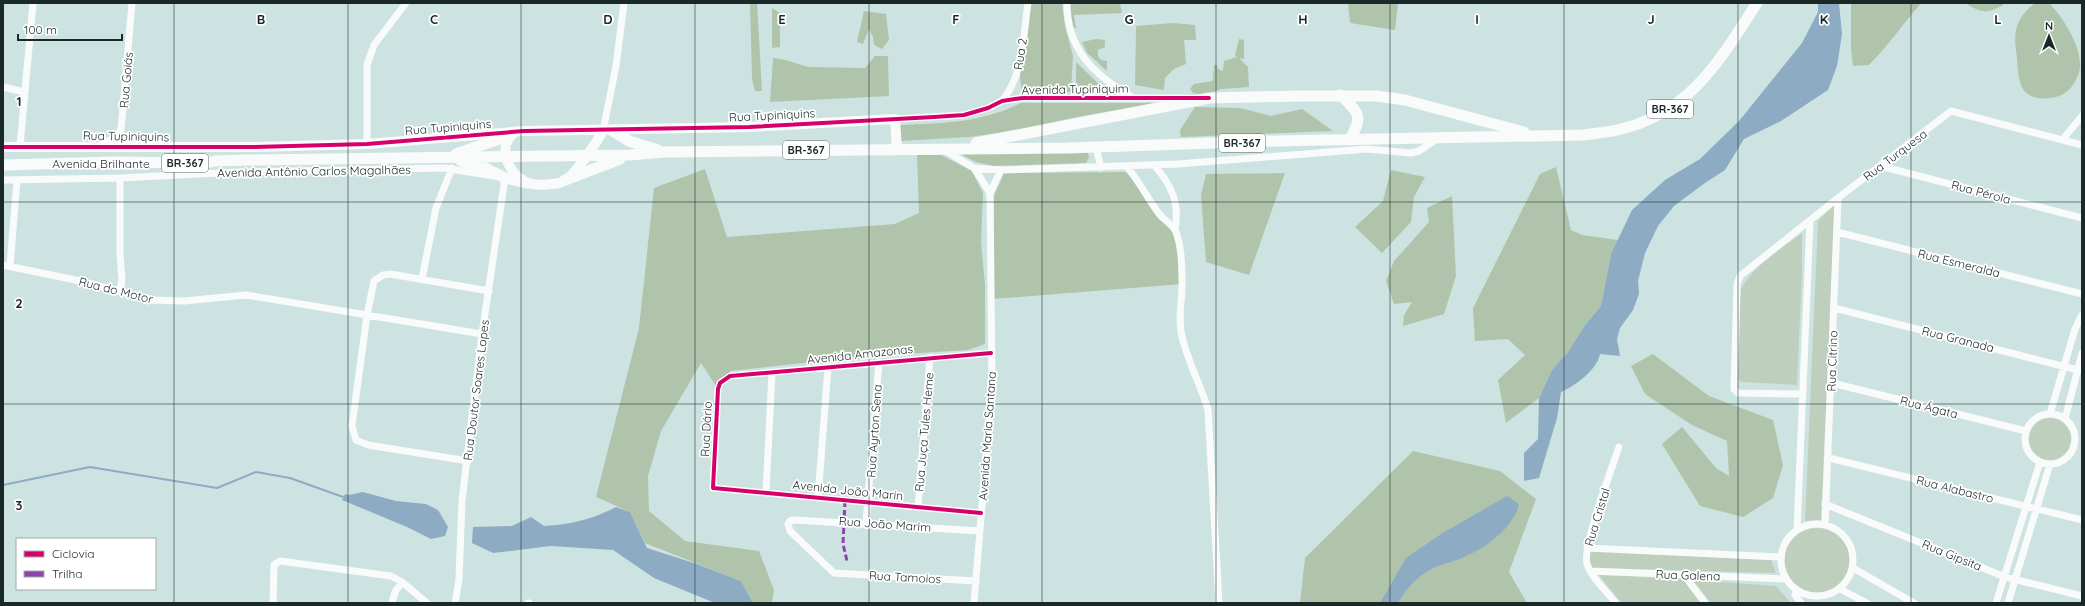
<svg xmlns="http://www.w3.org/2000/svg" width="2085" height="606" viewBox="0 0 2085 606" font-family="Quicksand,sans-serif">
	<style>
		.green { fill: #bed0bd }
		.forest { fill: #afc4ab }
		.water { fill: #8dacc4 }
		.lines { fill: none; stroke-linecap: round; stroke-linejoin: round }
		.stream { stroke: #8dacc4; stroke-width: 2 }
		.street { stroke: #f8fbfa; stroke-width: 7 }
		.secondary { stroke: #f8fbfa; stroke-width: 10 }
		.primary { stroke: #f8fbfa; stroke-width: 11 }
		.quiet { stroke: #8e44ad; stroke-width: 3; stroke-dasharray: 6 3; stroke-linecap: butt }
		.cycleway-casing { stroke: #fff; stroke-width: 6 }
		.cycleway { stroke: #d6006c; stroke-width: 4 }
		.grid { fill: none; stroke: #1a2928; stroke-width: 1; stroke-opacity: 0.55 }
		.labels { text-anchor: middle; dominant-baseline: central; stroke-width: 3.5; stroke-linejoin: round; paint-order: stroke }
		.shield { fill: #fff; stroke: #5f6968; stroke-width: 1 }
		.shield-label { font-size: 11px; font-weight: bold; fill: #1a2928 }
		.street-label { font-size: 12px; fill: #1a2928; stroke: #fff }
		.grid-label { font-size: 13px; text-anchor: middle; font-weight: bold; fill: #1a2928; stroke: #fff; stroke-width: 3.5; stroke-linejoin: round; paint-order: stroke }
	</style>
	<rect width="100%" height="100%" fill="#cde3e1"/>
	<path class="green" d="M 1835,203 L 1821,520 L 1805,521 L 1818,221 Z
		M 1802,233 L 1802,275 L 1797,385 L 1741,382 L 1738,379 L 1741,289 C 1754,265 1781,249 1802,233 Z
		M2029 439a21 21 0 1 1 42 0a21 21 0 1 1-42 0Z
		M1784 561a33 33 0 1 1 66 0a33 33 0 1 1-66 0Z
		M 1589,551 L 1771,560 L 1776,573 L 1592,568 L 1585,557 Z
		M 1599,575 L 1682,578 L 1701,603 L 1621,603 Z
		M 1693,580 L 1776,586 L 1791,603 L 1711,603 Z"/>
	<path class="forest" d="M 750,3 L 757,3 L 762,91 L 755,91 L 752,79 Z
		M 1030,3 L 1062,3 L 1065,27 L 1073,56 L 1071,92 L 1022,91 C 1016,62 1025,31 1030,3 Z
		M 1069,3 L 1120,3 L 1122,13 L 1074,15 L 1076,28 L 1072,28 Z
		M 1348,3 L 1398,3 L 1395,30 L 1350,23 Z
		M 1851,3 L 1921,3 C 1903,24 1888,46 1869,65 L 1853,66 L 1851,50 Z
		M 1965,3 L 2003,3 L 2003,5 C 1987,14 1981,13 1965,3 Z
		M 2035,3 L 2049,3 C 2063,17 2082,47 2080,68 C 2079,76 2072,89 2065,93 C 2054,100 2031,102 2023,89 C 2017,78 2018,63 2016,50 C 2013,29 2018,16 2035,3 Z
		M 772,8 L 780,13 L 780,47 L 772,48 Z
		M 864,11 L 886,14 L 889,40 L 882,49 L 874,45 L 873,37 L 869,29 L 863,44 L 857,42 Z
		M 1173,23 L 1195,25 L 1196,40 L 1184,40 L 1186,64 L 1174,69 L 1165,78 L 1164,90 L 1135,85 L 1136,26 Z
		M 1096,39 L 1105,40 L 1105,47 L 1098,50 L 1098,56 L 1101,60 L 1107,61 L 1107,71 L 1087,53 L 1082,42 Z
		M 1239,39 L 1244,40 L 1244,59 L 1239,58 L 1248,67 L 1249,87 L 1221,89 L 1205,95 L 1193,93 L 1190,89 L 1194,84 L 1213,81 L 1214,65 L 1217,65 L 1218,69 L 1223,71 L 1224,61 L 1237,57 L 1235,55 Z
		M 875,56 L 888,56 L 889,96 L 770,102 L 773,58 L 786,60 L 808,67 L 865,68 Z
		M 1076,62 L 1104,89 L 1076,90 Z
		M 1021,103 L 1156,103 L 1077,117 L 1011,131 L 969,137 L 900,141 L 900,125 C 943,123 981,123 1021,103 Z
		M 1195,107 L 1240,108 L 1271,116 L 1302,109 L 1333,131 L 1181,137 L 1180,130 Z
		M 1087,149 L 1089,157 L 1086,163 L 993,166 L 976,162 L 954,151 Z
		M 917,154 L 941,155 L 972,171 L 983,193 L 981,242 L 985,285 L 985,344 L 968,350 L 856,357 L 731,371 L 716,386 L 701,363 L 661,431 L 648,476 L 649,511 L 685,541 L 759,551 L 774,590 L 772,603 L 753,603 L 741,581 L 645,543 L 630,512 L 596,497 L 639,328 L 654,188 L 705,169 L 727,237 L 895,224 L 919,213 Z
		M 1556,167 L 1571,230 L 1582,235 L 1618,240 L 1611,254 L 1601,306 L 1585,325 L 1568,352 L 1552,370 L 1539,398 L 1506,423 L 1498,380 L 1525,355 L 1508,339 L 1475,341 L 1473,308 L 1540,174 Z
		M 1391,170 L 1425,177 L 1414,197 L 1411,222 L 1382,253 L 1355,227 L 1383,201 Z
		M 1126,172 L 1175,229 L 1182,284 L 993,299 L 994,196 L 1004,173 Z
		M 1285,173 L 1249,275 L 1206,262 L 1201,195 L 1206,174 Z
		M 1452,196 L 1456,276 L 1444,314 L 1403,326 L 1404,315 L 1412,302 L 1394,304 L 1386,281 L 1394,261 L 1429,222 L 1427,208 Z
		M 1653,354 L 1709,396 L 1773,420 L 1783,465 L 1773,498 L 1743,517 L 1700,506 L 1662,444 L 1682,427 L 1716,468 L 1729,476 L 1727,441 L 1692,425 L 1645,394 L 1631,366 Z
		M 1413,451 L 1500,471 L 1536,499 L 1509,572 L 1527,603 L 1300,603 L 1305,558 Z"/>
	<path class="water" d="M 1818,3 L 1839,3 L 1842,34 L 1837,66 L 1828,90 L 1781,121 L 1744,139 L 1725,170 L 1705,183 L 1674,206 L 1658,226 L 1645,253 L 1638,281 L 1639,294 L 1633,310 L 1620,328 L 1617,339 L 1620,356 L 1600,354 C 1597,370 1575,386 1561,392 L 1557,418 L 1539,478 L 1524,481 L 1524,453 L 1538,439 L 1539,398 L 1552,370 L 1568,352 L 1585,325 L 1601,306 L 1611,254 L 1632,210 L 1665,180 L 1700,159 L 1739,121 L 1802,43 L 1818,12 Z
		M 363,492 L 396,501 L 426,504 L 438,510 L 448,527 L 445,536 L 431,539 L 407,527 L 342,500 L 345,494 L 349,495 Z
		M 1507,496 L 1519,504 C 1514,527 1487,547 1466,556 C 1455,562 1443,563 1432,569 C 1417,576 1406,589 1398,603 L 1380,603 L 1406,558 L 1441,534 Z
		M 616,507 L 630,512 L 647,548 L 697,564 L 741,581 L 753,603 L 715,603 L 654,578 L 613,550 L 551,546 L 493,553 L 472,543 L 473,527 L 512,526 L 531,517 L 544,526 C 573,524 590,520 616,507 Z"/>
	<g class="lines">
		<path class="stream" d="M 3,485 L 90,467 L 217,488 L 256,472 L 290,478 L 343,497"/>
		<path class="street" d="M 1067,3 C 1067,50 1094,75 1132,97
			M 3,87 L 25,92
			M 1002,101 C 1024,74 1023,36 1028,3
			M 895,119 L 964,115 L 988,108 L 1002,101 L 1022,98 L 1188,98
			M 603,131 L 616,66 L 624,3
			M 2063,139 L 2082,116
			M 367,144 L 367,65 L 374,45 L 406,3
			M 20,146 L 33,3
			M 99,146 L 115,137 L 121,130 L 132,3
			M 1096,147 L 1101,168
			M 944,150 L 974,168 L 990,193 L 992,384 L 974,603
			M 1154,165 C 1171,184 1180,203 1175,229
			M 1880,166 L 2082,218
			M 1127,167 C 1140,182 1148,200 1160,215 C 1165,221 1173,224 1176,232 C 1181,245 1182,264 1182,278 C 1183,297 1178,312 1181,332 C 1187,362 1200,382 1208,410 L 1219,603
			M 974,168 L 1001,170 L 1178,164 L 1367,149 L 1411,153 L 1419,151 L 1437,139
			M 120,178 L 120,254 L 122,280 L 120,291
			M 3,180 L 120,178 L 239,172 L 444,168 L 494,176
			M 990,193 L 1001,170
			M 1837,232 L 2082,294
			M 3,265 L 85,282 L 149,300 L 184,301 L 246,295 L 482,334
			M 10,266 L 17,180
			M 422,279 L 436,208 L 452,168
			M 1834,308 L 2082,371
			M 1832,383 L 2026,431
			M 1801,394 L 1738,393 L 1734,389 L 1737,284 L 1740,276 L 1838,198 L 1951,111 L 2082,145
			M2025 439a25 25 0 1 1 50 0a25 25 0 1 1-50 0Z
			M 2050,414 L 2075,329 L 2082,315
			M 2065,419 L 2082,353
			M 1829,458 L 2082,520
			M 468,461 L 368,445 L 356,440 L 352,426 L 367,315 L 374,281 L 383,275 L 390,274 L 489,291
			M 766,492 L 772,373
			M 818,498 L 828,367
			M 1825,504 L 2005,577 L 2082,596
			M 918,507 L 930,357
			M 981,513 L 713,488 L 718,389 L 720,383 L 730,376 L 991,353
			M 866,523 L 879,362
			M1781 560a36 36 0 1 1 72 0a36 36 0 1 1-72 0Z
			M 1825,525 L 1838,198
			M 1797,530 L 1810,221
			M 1587,548 L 1781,557
			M 1853,568 L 1914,603
			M 1591,571 L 1785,579
			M 1684,575 L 1705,603
			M 976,581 L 834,573 L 790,531 L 788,524 L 790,521 L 794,520 L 980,531
			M 1840,589 L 1867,603
			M 1796,590 L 1795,595 L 1801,603
			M 273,603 L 274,565 L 280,561 L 391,576 L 402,582 L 427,603
			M 392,603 L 395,592 L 402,582
			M 455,603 L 459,580 L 462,500 L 482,334 L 505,178
			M 528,603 L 529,603
			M 1616,603 C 1607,592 1591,577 1587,564 C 1582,547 1612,468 1619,447
			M 1996,603 L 2040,462
			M 2008,603 L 2050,464"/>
		<path class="secondary" d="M 515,132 C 496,145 508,174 526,182 C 533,185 544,185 551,184 C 556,184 562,183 566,180 C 577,172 596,143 603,131
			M 3,147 L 254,147 L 367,144 L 524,131 L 749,127 L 895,119 L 897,149"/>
		<path class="primary" d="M 1340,95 C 1359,112 1364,117 1349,140
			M 611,130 L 629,141 L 658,150
			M 976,143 L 1209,98 L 1298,96 L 1377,96 L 1405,100 L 1524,132
			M 456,154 L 511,135
			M 461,161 L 485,168 L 505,178 L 527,183
			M 3,165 L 114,162 L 206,163 L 215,161 L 247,160 L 630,155 L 665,152 L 1068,148 L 1275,141 L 1583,135 C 1594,133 1606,133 1617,130 C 1689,115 1720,60 1757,3
			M 565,180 L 620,159"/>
		<path class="quiet" d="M 845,501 L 843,544 L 847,561"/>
		<defs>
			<path id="cycleway" d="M 3,147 L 254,147 L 367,144 L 524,131 L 749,127 L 934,117 L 964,115 L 988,108 L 1002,101 L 1022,98 L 1209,98
				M 981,513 L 713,488 L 718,389 L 720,383 L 730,376 L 991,353"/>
		</defs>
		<use href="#cycleway" class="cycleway-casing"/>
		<use href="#cycleway" class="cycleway"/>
	</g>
	<path class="grid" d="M 174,3 L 174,603M 348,3 L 348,603M 521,3 L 521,603M 695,3 L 695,603M 869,3 L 869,603M 1042,3 L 1042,603M 1216,3 L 1216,603M 1390,3 L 1390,603M 1564,3 L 1564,603M 1738,3 L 1738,603M 1911,3 L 1911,603M 3,202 L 2082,202M 3,404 L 2082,404"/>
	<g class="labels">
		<g class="shield">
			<rect x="1647" y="100" width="46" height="18" rx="3"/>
			<rect x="1219" y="134" width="46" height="18" rx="3"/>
			<rect x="783" y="141" width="46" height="18" rx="3"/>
			<rect x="162" y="154" width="46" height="18" rx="3"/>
		</g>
		<g class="shield-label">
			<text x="1670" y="109">BR-367</text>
			<text x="1242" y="143">BR-367</text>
			<text x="806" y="150">BR-367</text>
			<text x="185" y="163">BR-367</text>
		</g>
		<g class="street-label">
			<text transform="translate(1020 54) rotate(-81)">Rua 2</text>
			<text transform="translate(126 80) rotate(-85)">Rua Goiás</text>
			<text transform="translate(1075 89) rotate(-1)">Avenida Tupiniquim</text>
			<text transform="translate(772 115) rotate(-3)">Rua Tupiniquins</text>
			<text transform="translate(448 127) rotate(-5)">Rua Tupiniquins</text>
			<text transform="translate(126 136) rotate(1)">Rua Tupiniquins</text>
			<text transform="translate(1895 155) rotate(-37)">Rua Turquesa</text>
			<text x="101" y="163">Avenida Brilhante</text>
			<text transform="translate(314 171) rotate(-1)">Avenida Antônio Carlos Magalhães</text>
			<text transform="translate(1981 192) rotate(15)">Rua Pérola</text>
			<text transform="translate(1959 263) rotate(14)">Rua Esmeralda</text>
			<text transform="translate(116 290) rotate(14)">Rua do Motor</text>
			<text transform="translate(1958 339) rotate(14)">Rua Granada</text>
			<text transform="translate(860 354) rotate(-6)">Avenida Amazonas</text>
			<text transform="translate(1832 361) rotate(-88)">Rua Citrino</text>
			<text transform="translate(476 390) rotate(-83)">Rua Doutor Soares Lopes</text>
			<text transform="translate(1929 407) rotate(14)">Rua Ágata</text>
			<text transform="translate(706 429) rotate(-87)">Rua Dário</text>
			<text transform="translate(874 431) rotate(-86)">Rua Ayrton Sena</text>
			<text transform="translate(924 432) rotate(-85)">Rua Juça Tules Heme</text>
			<text transform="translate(987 436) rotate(-86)">Avenida Maria Santana</text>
			<text transform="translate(1955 489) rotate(14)">Rua Alabastro</text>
			<text transform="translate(848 490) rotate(6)">Avenida João Marin</text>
			<text transform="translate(1597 517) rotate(-73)">Rua Cristal</text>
			<text transform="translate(885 524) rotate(4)">Rua João Marim</text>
			<text transform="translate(1952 555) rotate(22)">Rua Gipsita</text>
			<text transform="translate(1688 575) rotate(2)">Rua Galena</text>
			<text transform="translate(905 577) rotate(3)">Rua Tamoios</text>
		</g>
	</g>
	<g class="grid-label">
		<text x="261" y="24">B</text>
		<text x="434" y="24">C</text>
		<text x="608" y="24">D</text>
		<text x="782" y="24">E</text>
		<text x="956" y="24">F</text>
		<text x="1129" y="24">G</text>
		<text x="1303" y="24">H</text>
		<text x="1477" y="24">I</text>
		<text x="1651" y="24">J</text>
		<text x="1824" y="24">K</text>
		<text x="1998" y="24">L</text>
		<text x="19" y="106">1</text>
		<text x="19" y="308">2</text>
		<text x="19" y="510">3</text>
	</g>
	<rect width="2085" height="606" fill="none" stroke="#1a2928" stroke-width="8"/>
	<rect x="16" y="538" width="140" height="52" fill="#ffffff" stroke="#a3a9a9"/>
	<rect x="24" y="551" width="20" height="6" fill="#d6006c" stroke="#a3a9a9"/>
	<text x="52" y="558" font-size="12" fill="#1a2928">Ciclovia</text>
	<rect x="24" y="571" width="20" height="6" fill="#8e44ad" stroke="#a3a9a9"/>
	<text x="52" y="578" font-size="12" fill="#1a2928">Trilha</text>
	<g transform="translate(2049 36)" stroke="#ffffff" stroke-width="3" paint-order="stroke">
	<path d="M0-3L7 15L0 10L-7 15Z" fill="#1a2928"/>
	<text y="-6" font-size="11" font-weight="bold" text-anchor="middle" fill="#1a2928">N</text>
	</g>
	<path d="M18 34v6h104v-6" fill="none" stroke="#1a2928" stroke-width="2"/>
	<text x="24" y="34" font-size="12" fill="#1a2928" stroke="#ffffff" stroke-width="3" paint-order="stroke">100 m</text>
</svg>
